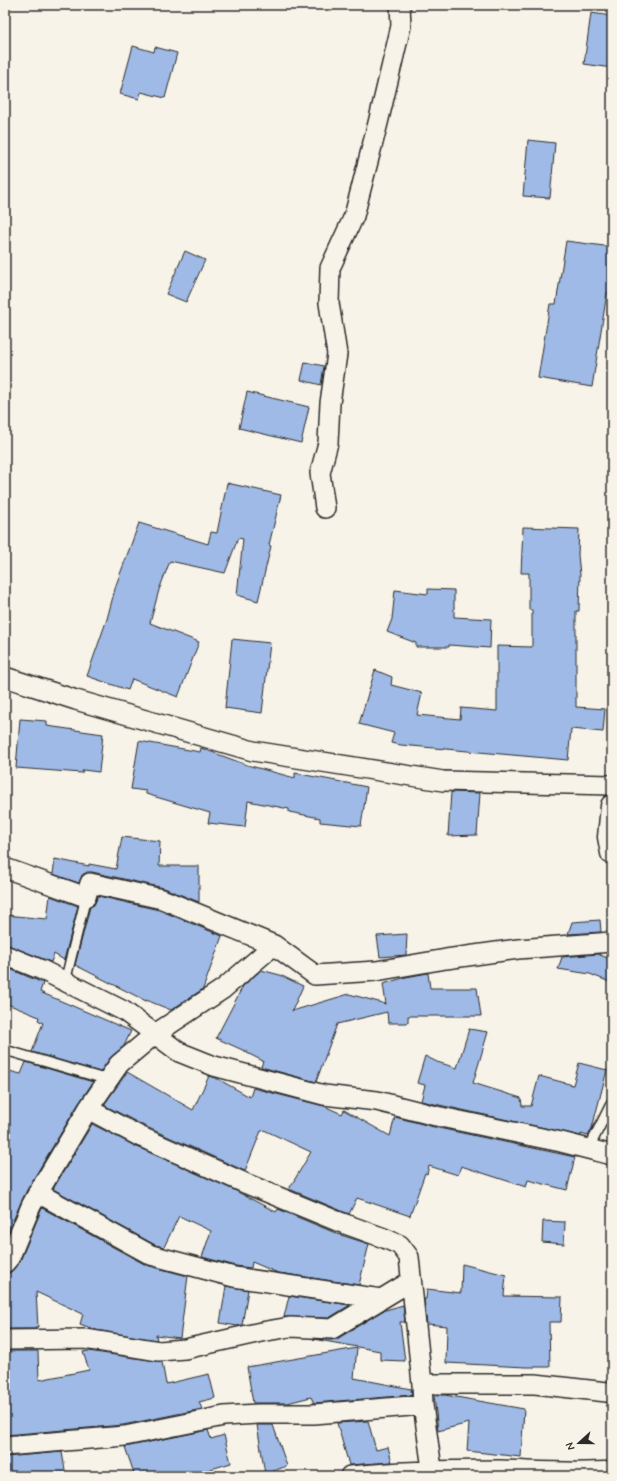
<svg xmlns="http://www.w3.org/2000/svg" width="617" height="1481" viewBox="0 0 617 1481" font-family="Mynerve,sans-serif">
	<style>
		.building { fill: #9fbae6; stroke: #2b2b2b }
		.lines { fill: none; stroke-linecap: round; stroke-linejoin: round }
		.service-casing { stroke: #2b2b2b; stroke-width: 12 }
		.minor-casing { stroke: #2b2b2b; stroke-width: 22 }
		.tertiary-casing { stroke: #2b2b2b; stroke-width: 25 }
		.service { stroke: #f7f3e8; stroke-width: 9 }
		.minor { stroke: #f7f3e8; stroke-width: 19 }
		.tertiary { stroke: #f7f3e8; stroke-width: 22 }
	</style>
	<rect width="100%" height="100%" fill="#f7f3e8"/>
	<filter id="ink" filterUnits="userSpaceOnUse"><feTurbulence type="fractalNoise" baseFrequency=".025" numOctaves="2"/><feDisplacementMap in="SourceGraphic" scale="8" xChannelSelector="R" yChannelSelector="G"/><feConvolveMatrix kernelMatrix="1 2 1 2 8 2 1 2 1" color-interpolation-filters="sRGB"/></filter>
	<g filter="url(#ink)">
		<path class="building" d="M 591,13 L 612,16 L 612,68 L 584,64 Z
			M 133,46 L 154,52 L 155,47 L 177,53 L 165,98 L 141,92 L 139,99 L 120,94 Z
			M 528,140 L 555,143 L 550,198 L 523,196 Z
			M 566,241 L 612,247 L 612,276 L 609,293 L 607,293 L 592,387 L 538,378 L 550,304 L 556,304 Z
			M 185,251 L 205,260 L 186,302 L 166,294 Z
			M 305,362 L 324,366 L 321,385 L 301,380 Z
			M 247,392 L 309,407 L 301,443 L 239,428 Z
			M 227,483 L 281,495 L 269,545 L 271,546 L 258,601 L 237,595 L 243,539 L 238,538 L 225,573 L 170,561 L 159,590 L 150,623 L 199,642 L 178,697 L 132,679 L 128,690 L 87,676 L 107,619 L 116,585 L 139,523 L 208,544 L 211,532 L 217,533 Z
			M 523,527 L 579,529 L 578,555 L 580,575 L 579,611 L 576,611 L 576,707 L 605,709 L 603,732 L 571,729 L 568,760 L 401,745 L 391,743 L 394,733 L 359,724 L 375,670 L 392,677 L 391,685 L 422,693 L 417,715 L 460,719 L 461,708 L 497,711 L 497,646 L 532,647 L 532,610 L 529,610 L 529,573 L 521,573 Z
			M 428,589 L 454,590 L 454,617 L 491,619 L 490,648 L 449,645 L 449,647 L 416,647 L 416,643 L 387,632 L 392,619 L 395,590 L 428,594 Z
			M 232,639 L 270,643 L 262,713 L 225,708 Z
			M 20,719 L 47,721 L 47,726 L 103,734 L 99,772 L 83,770 L 82,773 L 16,768 Z
			M 139,741 L 200,752 L 201,748 L 247,765 L 295,778 L 295,773 L 367,787 L 361,826 L 320,822 L 320,818 L 289,812 L 289,809 L 248,801 L 245,827 L 208,823 L 210,813 L 146,794 L 146,791 L 131,789 Z
			M 451,792 L 480,793 L 477,835 L 448,836 Z
			M 122,837 L 160,841 L 159,866 L 199,866 L 199,902 L 164,888 L 92,872 L 87,872 L 82,875 L 79,883 L 53,874 L 55,859 L 89,866 L 89,864 L 116,869 Z
			M 50,896 L 78,906 L 64,960 L 54,954 L 51,962 L 5,944 L 5,915 L 47,919 Z
			M 98,896 L 159,910 L 222,936 L 203,989 L 171,1010 L 146,1000 L 146,1001 L 75,965 L 90,907 L 94,905 Z
			M 600,920 L 601,932 L 568,934 L 572,922 Z
			M 407,934 L 406,955 L 380,957 L 377,936 Z
			M 598,954 L 612,960 L 612,983 L 590,974 L 558,969 L 562,957 Z
			M 5,967 L 43,983 L 40,992 L 131,1031 L 124,1046 L 110,1058 L 100,1072 L 32,1052 L 43,1023 L 38,1020 L 39,1017 L 5,1003 Z
			M 261,970 L 280,975 L 303,986 L 292,1011 L 349,994 L 386,1004 L 383,984 L 406,977 L 428,973 L 430,988 L 477,988 L 481,1016 L 408,1016 L 408,1023 L 388,1023 L 387,1012 L 337,1024 L 316,1082 L 261,1067 L 263,1061 L 247,1053 L 247,1052 L 216,1038 L 243,986 Z
			M 469,1029 L 488,1032 L 473,1083 L 521,1098 L 522,1106 L 531,1106 L 539,1076 L 573,1085 L 579,1063 L 607,1070 L 592,1128 L 588,1136 L 581,1134 L 581,1136 L 421,1101 L 425,1085 L 417,1083 L 425,1056 L 437,1062 L 457,1068 Z
			M 26,1062 L 93,1082 L 79,1103 L 28,1188 L 21,1202 L 5,1240 L 5,1070 L 21,1074 Z
			M 127,1072 L 193,1110 L 209,1076 L 216,1078 L 250,1097 L 253,1088 L 324,1106 L 342,1114 L 344,1110 L 390,1136 L 395,1117 L 434,1127 L 575,1157 L 567,1190 L 528,1180 L 526,1187 L 461,1166 L 458,1175 L 429,1166 L 427,1174 L 425,1173 L 410,1216 L 357,1198 L 349,1214 L 289,1189 L 311,1152 L 264,1130 L 263,1131 L 261,1131 L 245,1171 L 144,1126 L 104,1105 Z
			M 92,1124 L 135,1146 L 236,1191 L 276,1212 L 278,1209 L 338,1234 L 369,1244 L 359,1285 L 278,1273 L 252,1262 L 251,1268 L 236,1266 L 202,1257 L 211,1231 L 179,1216 L 164,1247 L 155,1245 L 53,1189 Z
			M 42,1208 L 146,1265 L 188,1276 L 180,1338 L 156,1335 L 157,1340 L 96,1330 L 80,1324 L 83,1314 L 36,1292 L 38,1327 L 36,1327 L 36,1329 L 5,1329 L 5,1274 L 9,1273 L 13,1270 L 20,1261 Z
			M 543,1221 L 565,1222 L 564,1244 L 542,1242 Z
			M 462,1264 L 506,1275 L 504,1296 L 562,1297 L 561,1322 L 549,1322 L 550,1367 L 526,1367 L 446,1363 L 447,1326 L 427,1324 L 424,1299 L 426,1299 L 427,1289 L 461,1293 Z
			M 226,1286 L 248,1290 L 242,1325 L 237,1326 L 220,1323 Z
			M 289,1296 L 350,1305 L 329,1318 L 284,1317 Z
			M 403,1305 L 405,1322 L 400,1322 L 405,1361 L 380,1360 L 380,1351 L 313,1339 L 331,1340 L 337,1339 L 382,1311 Z
			M 357,1348 L 354,1378 L 411,1389 L 412,1395 L 314,1403 L 311,1397 L 287,1403 L 253,1403 L 247,1367 Z
			M 5,1351 L 38,1351 L 39,1380 L 89,1370 L 83,1352 L 88,1351 L 162,1362 L 166,1384 L 209,1374 L 215,1398 L 199,1402 L 202,1409 L 123,1425 L 5,1435 Z
			M 434,1395 L 445,1395 L 524,1409 L 521,1457 L 467,1451 L 469,1423 L 438,1431 Z
			M 368,1421 L 376,1450 L 388,1447 L 392,1462 L 349,1465 L 337,1423 Z
			M 257,1425 L 273,1425 L 287,1466 L 265,1474 Z
			M 208,1430 L 211,1439 L 224,1435 L 231,1463 L 201,1472 L 202,1476 L 135,1476 L 125,1447 Z
			M 62,1452 L 66,1476 L 5,1476 L 5,1457 Z"/>
		<g class="lines">
			<defs>
				<path id="service" d="M 65,982 L 86,897
					M 5,1050 L 108,1080
					M 588,1150 L 612,1102"/>
				<path id="minor" d="M 325,508 L 320,473 L 328,443 L 330,403 L 337,354 L 329,303 L 330,268 L 354,216 L 378,123 L 401,26 L 400,5
					M 5,677 L 76,700 L 253,751 L 443,781 L 612,785
					M 5,868 L 86,897 L 90,883 L 162,899 L 274,945 L 315,975 L 376,971 L 446,959 L 518,949 L 612,942
					M 5,955 L 42,970 L 124,1011 L 179,1052 L 214,1066 L 324,1095 L 377,1101 L 436,1116 L 561,1142 L 612,1155
					M 88,1109 L 139,1136 L 247,1184 L 337,1221 L 384,1238 L 400,1245 L 409,1257 L 422,1384 L 423,1405 L 433,1476
					M 38,1193 L 151,1255 L 234,1277 L 381,1299
					M 5,1263 L 10,1257 L 31,1206 L 38,1193 L 88,1109 L 119,1064 L 155,1034 L 223,989 L 274,945
					M 5,1340 L 85,1339 L 159,1351 L 185,1349 L 261,1332 L 290,1327 L 332,1329 L 411,1281
					M 422,1384 L 535,1384 L 607,1392 L 612,1391
					M 5,1446 L 125,1436 L 224,1416 L 258,1414 L 314,1414 L 423,1405
					M 350,1476 C 399,1471 449,1470 499,1470 C 537,1471 574,1474 612,1471"/>
				<path id="tertiary" d="M 612,806 L 609,837 L 612,853"/>
			</defs>
			<use href="#service" class="service-casing"/>
			<use href="#minor" class="minor-casing"/>
			<use href="#tertiary" class="tertiary-casing"/>
			<use href="#service" class="service"/>
			<use href="#minor" class="minor"/>
			<use href="#tertiary" class="tertiary"/>
		</g>
	</g>
	<rect width="617" height="1481" fill="none" stroke="#f7f3e8" stroke-width="20"/>
	<rect x="10" y="10" width="597" height="1461" fill="none" stroke="#2b2b2b" stroke-width="1.5" filter="url(#ink)"/>
	<g transform="translate(579 1443) rotate(249)" stroke="#f7f3e8" stroke-width="3" paint-order="stroke">
	<path d="M0-3L7 15L0 10L-7 15Z" fill="#2b2b2b"/>
	<text y="-6" font-size="11" font-weight="bold" text-anchor="middle" fill="#2b2b2b">N</text>
	</g>
</svg>
